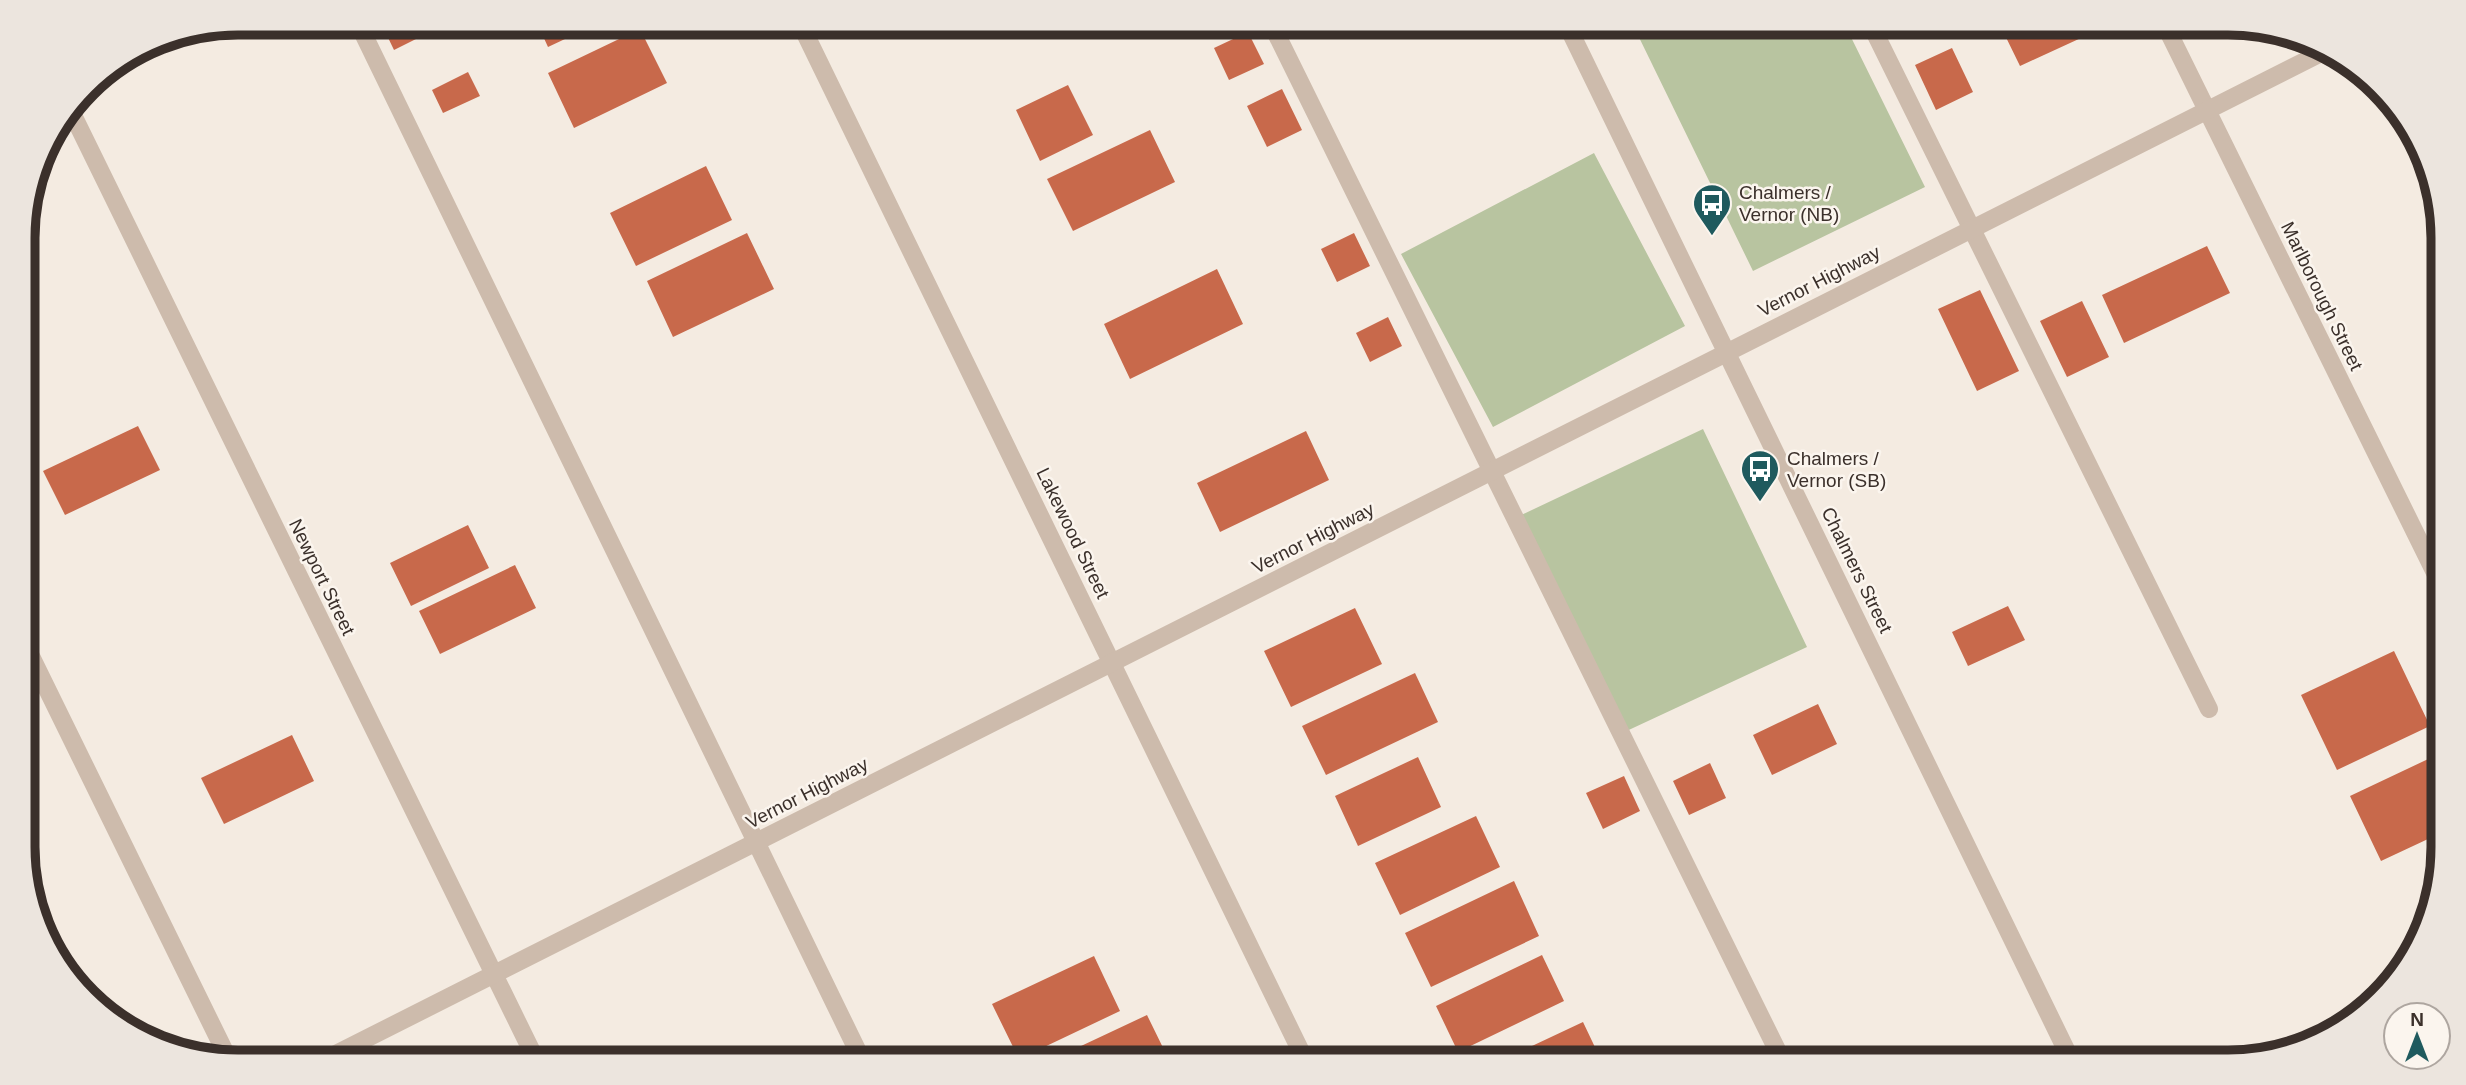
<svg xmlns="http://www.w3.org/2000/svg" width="2466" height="1085" viewBox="0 0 2466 1085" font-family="Arial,sans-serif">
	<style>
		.green { fill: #b8c4a0 }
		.building { fill: #c8694b }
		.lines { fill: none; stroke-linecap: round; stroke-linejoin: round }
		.service { stroke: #cdbbac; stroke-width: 18 }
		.minor { stroke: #cdbbac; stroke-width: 18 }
		.tertiary { stroke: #cdbbac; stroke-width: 18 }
		.labels { text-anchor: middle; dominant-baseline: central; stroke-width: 5; stroke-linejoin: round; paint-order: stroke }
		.poi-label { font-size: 19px; fill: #3b302b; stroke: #fbf5ee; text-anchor: start }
		.street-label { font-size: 19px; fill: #3b302b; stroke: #fbf5ee }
		.rim { fill: none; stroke: #3b302b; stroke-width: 9 }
	</style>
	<rect width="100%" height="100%" fill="#f4ebe1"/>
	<path class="green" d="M 1632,23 L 1844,23 L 1925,187 L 1753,271 Z
		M 1594,153 L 1685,326 L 1493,427 L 1401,254 Z
		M 1703,429 L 1807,647 L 1618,735 L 1515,518 Z"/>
	<path class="building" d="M 381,23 L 438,23 L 440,27 L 394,50 Z
		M 537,23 L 599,23 L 548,47 Z
		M 954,23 L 981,23 L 959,33 Z
		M 1999,23 L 2089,23 L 2094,32 L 2020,66 Z
		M 640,29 L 667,83 L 574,128 L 548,73 Z
		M 1248,32 L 1264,64 L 1229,80 L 1214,48 Z
		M 1952,48 L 1973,92 L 1936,110 L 1915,65 Z
		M 468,72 L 480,96 L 443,113 L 432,90 Z
		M 1068,85 L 1093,135 L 1040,161 L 1016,110 Z
		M 1282,89 L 1302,130 L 1267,147 L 1247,106 Z
		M 1150,130 L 1175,182 L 1073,231 L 1047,179 Z
		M 706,166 L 732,220 L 636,266 L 610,213 Z
		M 747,233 L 774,289 L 673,337 L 647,281 Z
		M 1354,233 L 1370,266 L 1337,282 L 1321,249 Z
		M 2207,246 L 2230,293 L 2124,343 L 2102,295 Z
		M 1217,269 L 1243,324 L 1130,379 L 1104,324 Z
		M 1980,290 L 2019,371 L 1977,391 L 1938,309 Z
		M 2082,301 L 2109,357 L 2067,377 L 2040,321 Z
		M 1388,317 L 1402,346 L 1370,362 L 1356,333 Z
		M 138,426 L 160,470 L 65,515 L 43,471 Z
		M 1306,431 L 1329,480 L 1220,532 L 1197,483 Z
		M 468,525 L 489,568 L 411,606 L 390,563 Z
		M 515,565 L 536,608 L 440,654 L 419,611 Z
		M 2008,606 L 2025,640 L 1968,666 L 1952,632 Z
		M 1355,608 L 1382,664 L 1291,707 L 1264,651 Z
		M 2394,651 L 2430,726 L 2337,770 L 2301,695 Z
		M 1415,673 L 1438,722 L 1326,775 L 1302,726 Z
		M 1818,704 L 1837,744 L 1772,775 L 1753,735 Z
		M 292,735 L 314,781 L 224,824 L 201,778 Z
		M 2443,752 L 2443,832 L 2381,861 L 2350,796 Z
		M 1418,757 L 1441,807 L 1358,846 L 1335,796 Z
		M 1710,763 L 1726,798 L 1689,815 L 1673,781 Z
		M 1624,776 L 1640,811 L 1603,829 L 1586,793 Z
		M 1476,816 L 1500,867 L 1400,915 L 1375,863 Z
		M 1514,881 L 1539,936 L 1431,987 L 1405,933 Z
		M 1542,955 L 1564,1001 L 1458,1052 L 1436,1006 Z
		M 1094,956 L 1120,1011 L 1019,1059 L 992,1004 Z
		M 1147,1015 L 1170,1062 L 1047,1062 Z
		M 1583,1022 L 1602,1062 L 1498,1062 Z
		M 726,1051 L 732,1062 L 702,1062 Z"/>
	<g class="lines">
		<path class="service" d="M 358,23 L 863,1062
			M 1271,23 L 1783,1062
			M 1870,23 L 2209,709
			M 24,642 L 229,1060"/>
		<path class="minor" d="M 800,23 L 1306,1062
			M 2164,23 L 2443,589
			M 70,109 L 537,1062"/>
		<path class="tertiary" d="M 1566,23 L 2072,1062
			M 320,1062 L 2325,51"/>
	</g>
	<defs>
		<symbol id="bus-pin" viewBox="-11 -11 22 30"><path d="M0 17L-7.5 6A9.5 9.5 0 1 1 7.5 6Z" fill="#1f5a5e" stroke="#fbf5ee"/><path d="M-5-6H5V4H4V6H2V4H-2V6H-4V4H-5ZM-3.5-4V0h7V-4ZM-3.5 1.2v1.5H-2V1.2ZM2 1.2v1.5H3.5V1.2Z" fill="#fff"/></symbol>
	</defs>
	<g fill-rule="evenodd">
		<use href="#bus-pin" x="1690" y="181" width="44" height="60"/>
		<use href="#bus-pin" x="1738" y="447" width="44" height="60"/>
	</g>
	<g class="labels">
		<g class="poi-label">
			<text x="1739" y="192">Chalmers /<tspan x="1739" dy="22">Vernor (NB)</tspan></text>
			<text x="1787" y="458">Chalmers /<tspan x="1787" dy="22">Vernor (SB)</tspan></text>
		</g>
		<g class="street-label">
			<text transform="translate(1819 281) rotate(-27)">Vernor Highway</text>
			<text transform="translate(2322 296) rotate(64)">Marlborough Street</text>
			<text transform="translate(1073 533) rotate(64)">Lakewood Street</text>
			<text transform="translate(1313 538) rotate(-27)">Vernor Highway</text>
			<text transform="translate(1857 570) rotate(64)">Chalmers Street</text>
			<text transform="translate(322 577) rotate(64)">Newport Street</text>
			<text transform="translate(807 793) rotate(-27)">Vernor Highway</text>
		</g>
	</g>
	<path d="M0 0H2466V1085H0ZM238 35H2228A203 203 0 0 1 2431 238V847A203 203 0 0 1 2228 1050H238A203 203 0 0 1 35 847V238A203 203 0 0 1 238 35Z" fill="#ece5de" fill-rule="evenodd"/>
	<path class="rim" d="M238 35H2228A203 203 0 0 1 2431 238V847A203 203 0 0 1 2228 1050H238A203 203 0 0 1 35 847V238A203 203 0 0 1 238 35Z"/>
	<g transform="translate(2417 1036)"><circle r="33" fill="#fbf5ee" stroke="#aea6a0" stroke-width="2"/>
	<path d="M0-5L12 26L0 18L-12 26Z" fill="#1f5a5e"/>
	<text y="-10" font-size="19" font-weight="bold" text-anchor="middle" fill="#3b302b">N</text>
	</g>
</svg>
